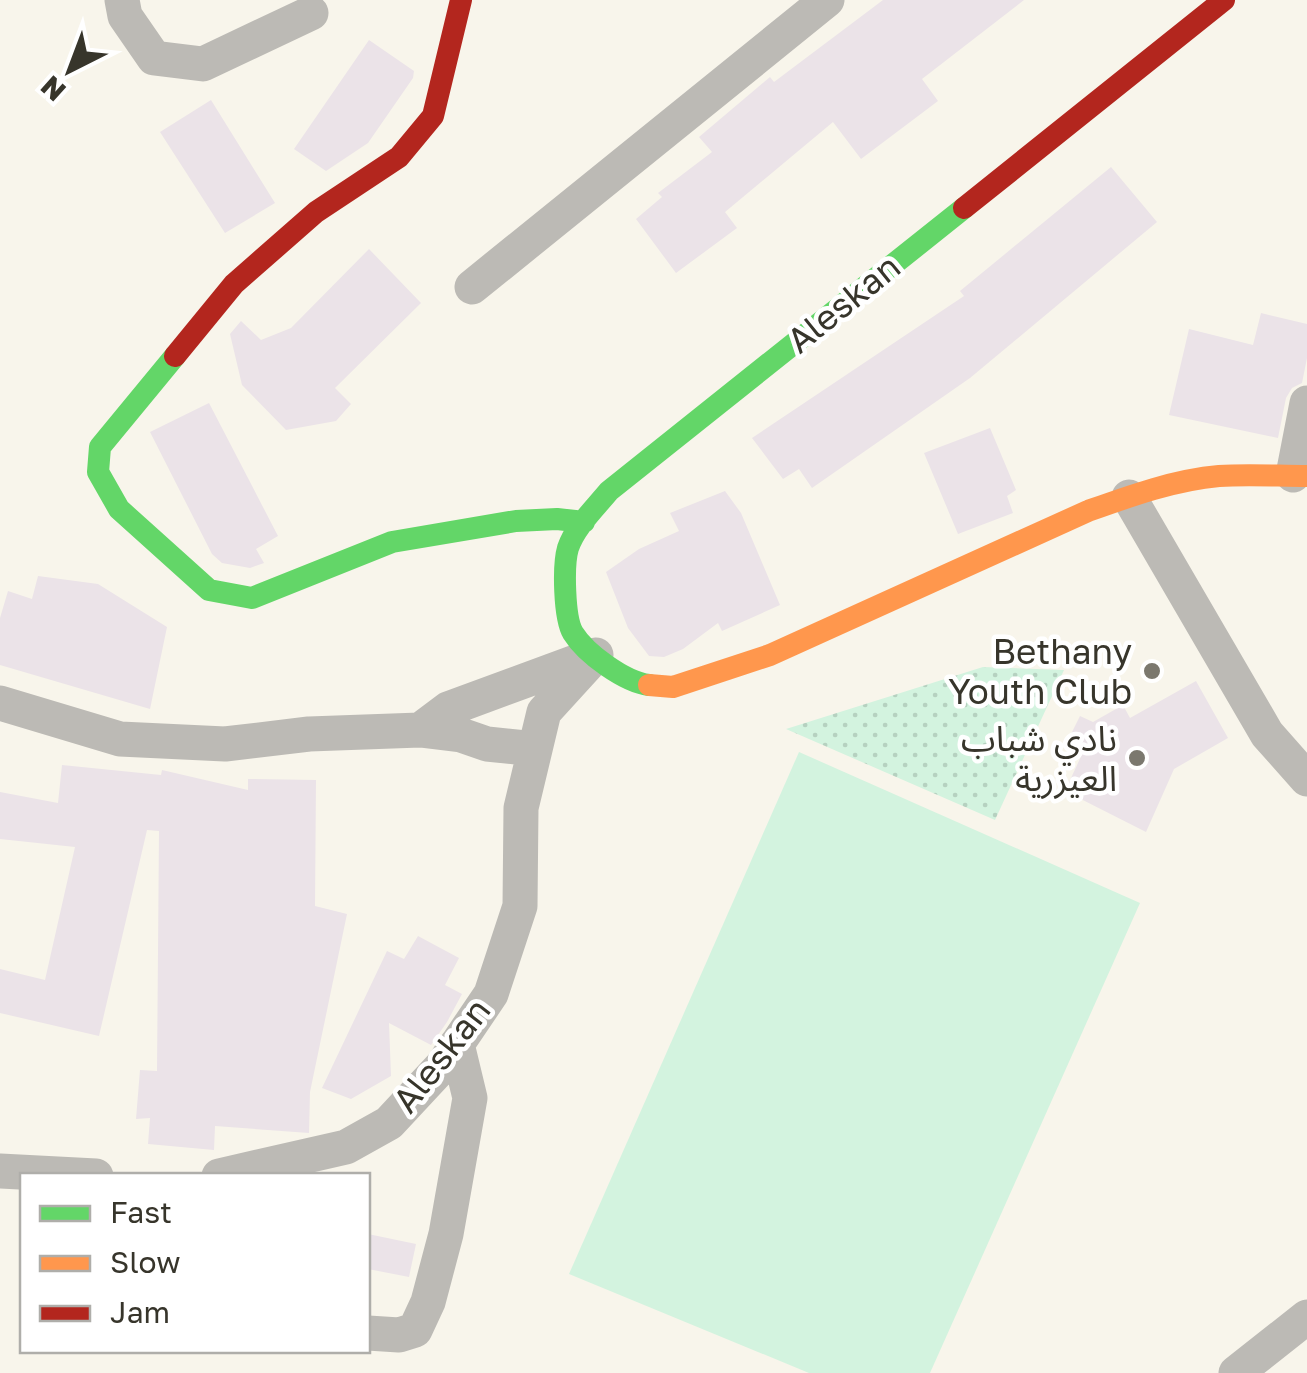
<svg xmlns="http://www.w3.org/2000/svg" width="1307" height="1373" viewBox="0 0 1307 1373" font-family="'Golos Text','Noto Sans Arabic',sans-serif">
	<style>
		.park { fill: url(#park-dots) }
		.pitch { fill: #d3f3df }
		.building { fill: #ebe3e8 }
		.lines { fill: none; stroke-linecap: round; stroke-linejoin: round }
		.street { stroke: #bcbab5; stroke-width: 35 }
		.fast { stroke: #63d668; stroke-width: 22 }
		.slow { stroke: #ff974d; stroke-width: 22 }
		.jam { stroke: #b3261e; stroke-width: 22 }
		.poi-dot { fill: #7b786e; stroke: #fff; stroke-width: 4 }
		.labels { text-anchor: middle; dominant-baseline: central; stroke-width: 9; stroke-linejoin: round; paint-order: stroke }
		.street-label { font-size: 35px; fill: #37352b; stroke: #fff }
		.poi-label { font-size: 35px; fill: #37352b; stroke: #fff; text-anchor: end }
	</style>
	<defs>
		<pattern id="park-dots" width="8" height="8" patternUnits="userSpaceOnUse" patternTransform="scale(2.5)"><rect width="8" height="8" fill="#d3f3df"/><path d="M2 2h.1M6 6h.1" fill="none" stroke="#b6d1c0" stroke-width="1.8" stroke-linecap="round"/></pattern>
	</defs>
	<rect width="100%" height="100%" fill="#f8f5eb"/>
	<path class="park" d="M 983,667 L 1064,670 L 995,820 L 786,729 Z"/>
	<path class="pitch" d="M 799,752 L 1140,903 L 930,1373 L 809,1373 L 569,1274 Z"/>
	<path class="building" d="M 883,0 L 1024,0 L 922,79 L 938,101 L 861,159 L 833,122 L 725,212 L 737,228 L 676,273 L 636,219 L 662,197 L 658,193 L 712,152 L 699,137 L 770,77 L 774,82 Z
		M 369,40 L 414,71 L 413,78 L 368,143 L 326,171 L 294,149 Z
		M 211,100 L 275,203 L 225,233 L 160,132 Z
		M 1111,167 L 1157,222 L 970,378 L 812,488 L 799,469 L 783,479 L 752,438 L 964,296 L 960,291 Z
		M 369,249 L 421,303 L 335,388 L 351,404 L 336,421 L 286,430 L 242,385 L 230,334 L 241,321 L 261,340 L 291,328 Z
		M 1261,313 L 1307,324 L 1307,358 L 1302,383 L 1292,388 L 1286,398 L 1278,438 L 1169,415 L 1189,329 L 1253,345 Z
		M 209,403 L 278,536 L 256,549 L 264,563 L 250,568 L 222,563 L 212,554 L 150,432 Z
		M 990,428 L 1016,490 L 1007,496 L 1013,513 L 958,534 L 924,453 Z
		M 725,491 L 741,513 L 780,605 L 722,631 L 718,623 L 683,649 L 664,657 L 649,656 L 628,628 L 606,572 L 639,549 L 679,531 L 670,513 Z
		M 38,576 L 98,584 L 167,627 L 150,709 L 0,665 L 0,618 L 8,591 L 32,599 Z
		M 1196,681 L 1228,738 L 1174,769 L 1146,832 L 1065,791 L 1084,750 L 1067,742 L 1080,716 L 1093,722 L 1123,705 L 1130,718 Z
		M 62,765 L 161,775 L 162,770 L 248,790 L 248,779 L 316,780 L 315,906 L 347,914 L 310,1092 L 309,1133 L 215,1126 L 214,1150 L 148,1144 L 150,1118 L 136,1119 L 140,1070 L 157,1071 L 159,831 L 147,830 L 99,1036 L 0,1013 L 0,969 L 45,980 L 75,847 L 0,839 L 0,792 L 58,803 Z
		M 418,936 L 459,958 L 445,985 L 462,994 L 447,1022 L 431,1045 L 389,1023 L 391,1076 L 351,1099 L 322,1088 L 387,951 L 404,959 Z
		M 368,1234 L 416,1244 L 409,1277 L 368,1269 Z"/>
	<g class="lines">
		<path class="street" d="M 122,0 L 125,16 L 154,58 L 203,64 L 311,13
			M 472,287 L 827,0
			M 1293,475 L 1307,403
			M 1129,497 L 1267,734 L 1307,779
			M 0,703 L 120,739 L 225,744 L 309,734 L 420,730 L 461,735 L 487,744 L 535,749
			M 420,730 L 448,709 L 592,656
			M 0,1171 L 96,1176
			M 219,1176 L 346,1147 L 389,1123 L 443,1065 L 491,994 L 520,906 L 521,808 L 544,712 L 596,655
			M 368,1333 L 399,1335 L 415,1330 L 428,1302 L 446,1234 L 470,1098 L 457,1044
			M 1236,1373 L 1307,1317"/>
		<path class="fast" d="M 175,356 L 100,447 L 98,472 L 119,509 L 209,590 L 252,598 L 392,542 L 516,521 L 557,519 L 584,522
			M 649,685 C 625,682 586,654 573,633 C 564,618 563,565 568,548 C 575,527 595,508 609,491 L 964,208"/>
		<path class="slow" d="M 649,685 L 673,687 L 770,655 L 1088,511 C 1130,496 1174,480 1219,476 C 1248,474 1278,476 1307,476"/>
		<path class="jam" d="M 964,208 L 1224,0
			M 175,356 L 234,284 L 316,212 L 399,157 L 433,116 L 461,0"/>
	</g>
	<g class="poi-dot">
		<circle cx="1152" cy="671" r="10"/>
		<circle cx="1137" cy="758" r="10"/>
	</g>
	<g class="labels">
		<g class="street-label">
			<text transform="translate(843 303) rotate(-39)">Aleskan</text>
			<text transform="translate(441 1055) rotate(-52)">Aleskan</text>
		</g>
		<g class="poi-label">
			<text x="1132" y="651">Bethany<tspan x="1132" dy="40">Youth Club</tspan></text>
			<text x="1117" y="738">نادي شباب<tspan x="1117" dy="40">العيزرية</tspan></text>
		</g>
	</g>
	<rect x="20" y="1173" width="350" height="180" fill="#ffffff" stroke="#afaeaa" stroke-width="2.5"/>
	<rect x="40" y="1206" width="50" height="15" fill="#63d668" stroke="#afaeaa" stroke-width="2.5"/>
	<text x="110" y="1223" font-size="30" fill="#37352b">Fast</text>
	<rect x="40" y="1256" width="50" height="15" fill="#ff974d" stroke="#afaeaa" stroke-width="2.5"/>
	<text x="110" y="1273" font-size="30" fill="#37352b">Slow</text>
	<rect x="40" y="1306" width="50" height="15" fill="#b3261e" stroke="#afaeaa" stroke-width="2.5"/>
	<text x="110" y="1323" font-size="30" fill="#37352b">Jam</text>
	<g transform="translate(70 70) rotate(222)" stroke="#ffffff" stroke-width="8" paint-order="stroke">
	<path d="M0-8L18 38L0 25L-18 38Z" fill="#37352b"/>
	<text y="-15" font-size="28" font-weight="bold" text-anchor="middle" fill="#37352b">N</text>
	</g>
</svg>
